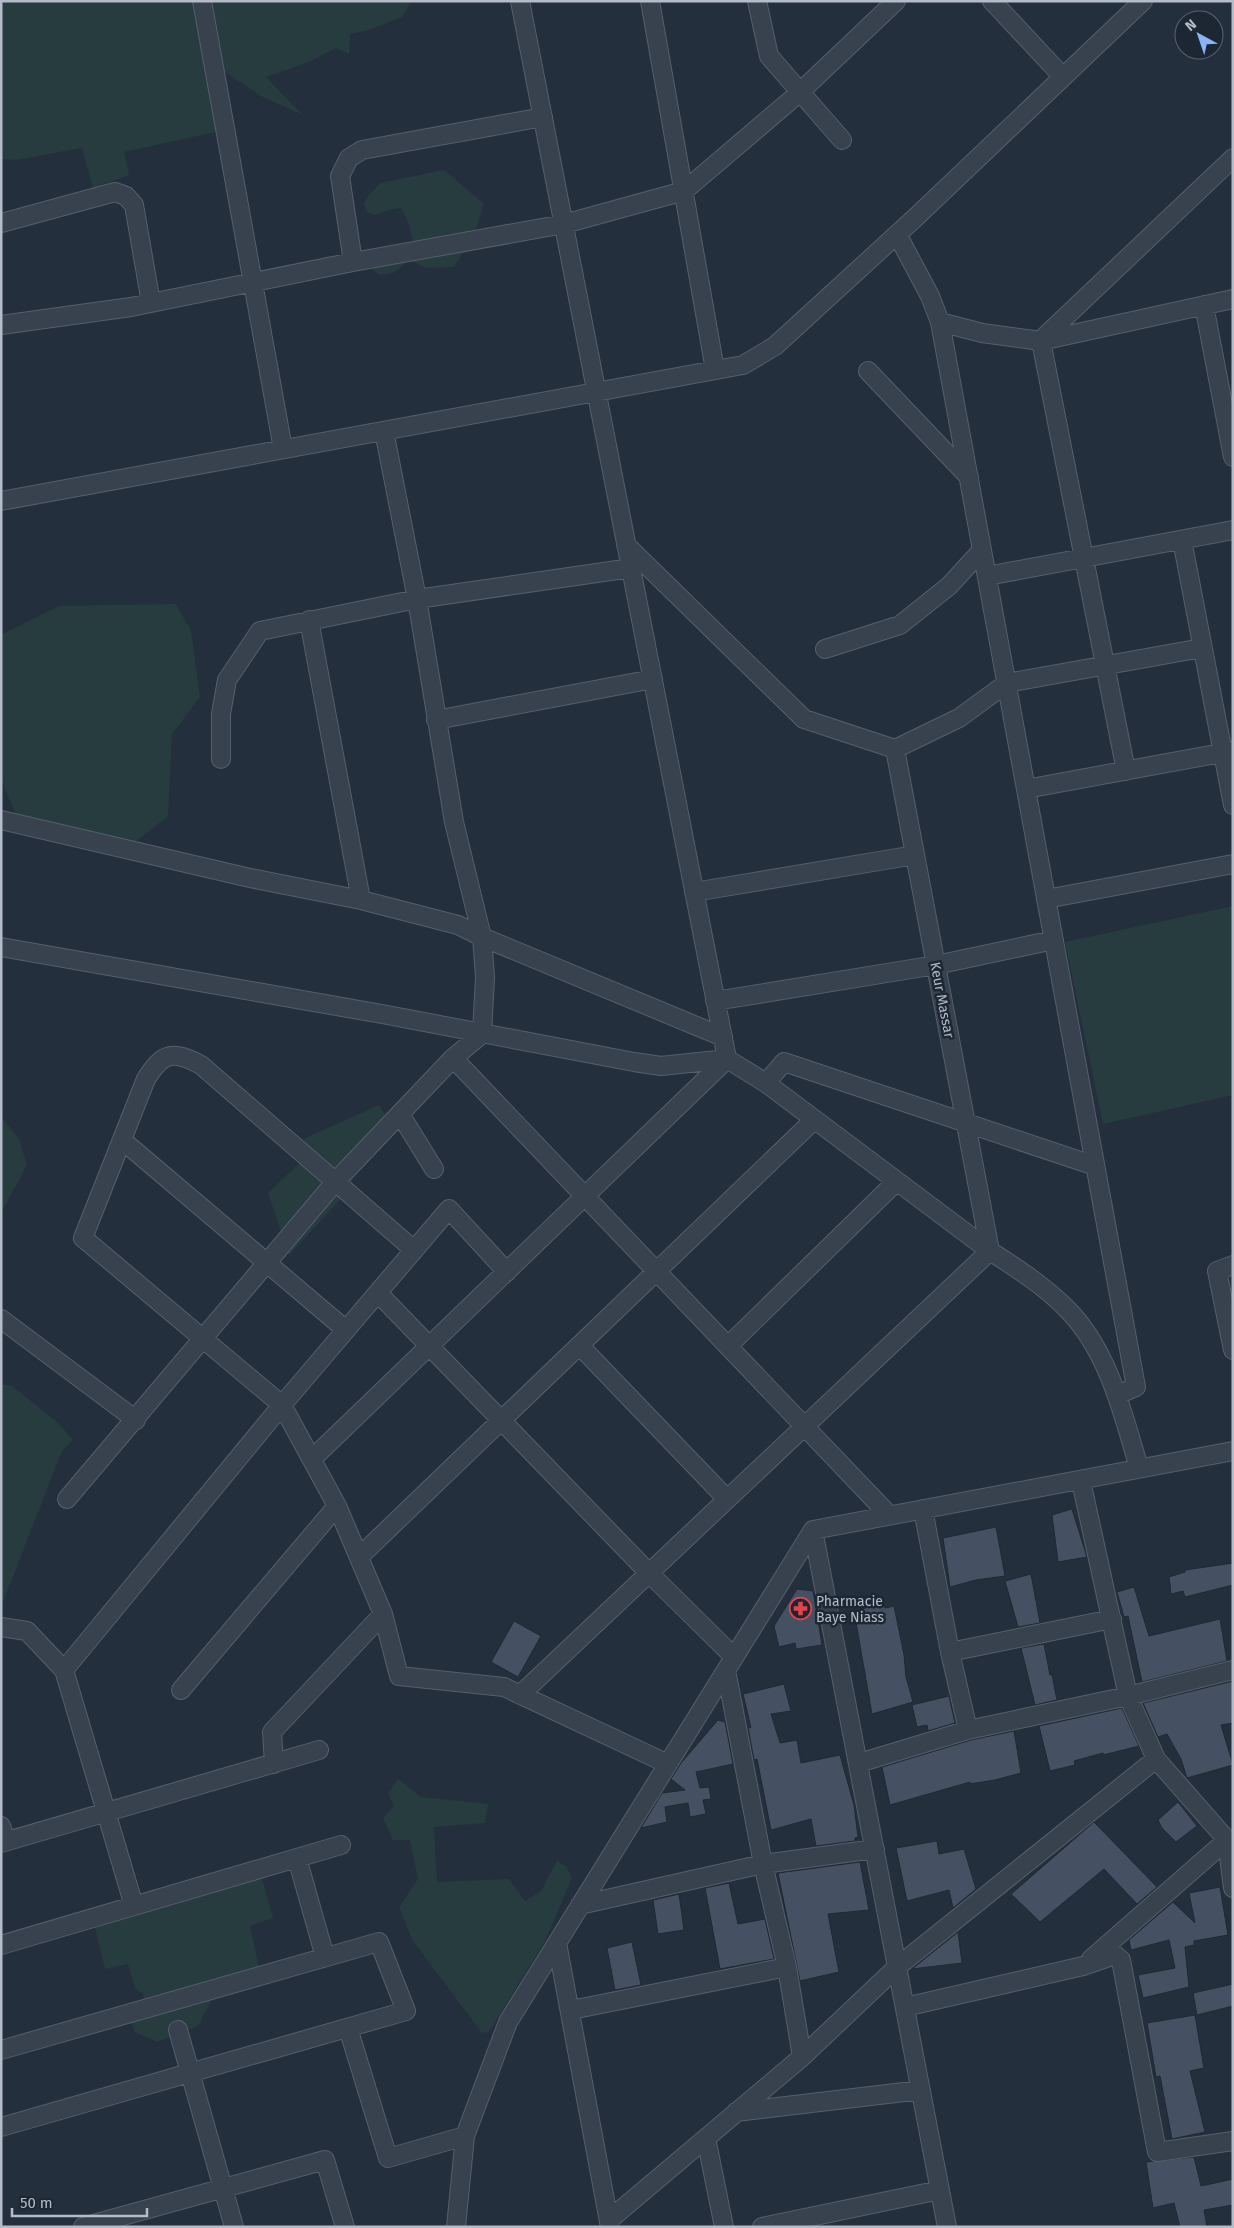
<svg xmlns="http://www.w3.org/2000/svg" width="1234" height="2228" viewBox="0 0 1234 2228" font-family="'Fira Sans',sans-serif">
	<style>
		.green { fill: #263c3f }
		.building { fill: #455162; stroke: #1f2835 }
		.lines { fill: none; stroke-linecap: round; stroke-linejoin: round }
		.street-casing { stroke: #565f6c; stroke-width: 20 }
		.street { stroke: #38414e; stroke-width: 18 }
		.labels { text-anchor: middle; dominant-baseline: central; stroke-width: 5; stroke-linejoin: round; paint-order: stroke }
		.street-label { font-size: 14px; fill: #b4bcc9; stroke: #1d2633 }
		.poi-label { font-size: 14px; fill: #b4bcc9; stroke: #1d2633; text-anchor: start }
	</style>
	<rect width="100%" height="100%" fill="#242f3e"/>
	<path class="green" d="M 1,1 L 412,1 L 402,17 L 369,30 L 350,34 L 349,54 L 336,48 L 309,62 L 266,77 L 303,115 L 263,97 L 225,72 L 235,135 L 234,177 L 215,132 L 124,152 L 129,175 L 93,188 L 82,148 L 16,160 L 1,159 Z
		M 444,170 L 484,204 L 474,235 L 454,267 L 426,268 L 410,260 L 393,273 L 379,275 L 365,263 L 400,252 L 413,241 L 408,222 L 401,208 L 392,209 L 374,215 L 367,212 L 364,203 L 369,195 L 380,183 Z
		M 176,604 L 191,631 L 200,697 L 172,734 L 168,816 L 129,847 L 24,834 L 1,779 L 1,635 L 59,606 Z
		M 1233,906 L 1233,1095 L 1103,1124 L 1065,942 Z
		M 379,1105 L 390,1123 L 353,1151 L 352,1187 L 289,1255 L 268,1193 L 309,1154 L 301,1140 Z
		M 1,1117 L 19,1139 L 27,1165 L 1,1213 Z
		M 1,1385 L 11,1385 L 57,1422 L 73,1440 L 62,1451 L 1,1607 Z
		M 398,1779 L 421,1797 L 488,1804 L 485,1823 L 434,1827 L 437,1882 L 509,1879 L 525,1901 L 541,1891 L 557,1861 L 566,1866 L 572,1878 L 545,1941 L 489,2032 L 482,2033 L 413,1941 L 399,1907 L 418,1879 L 410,1840 L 393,1840 L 383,1818 L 394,1806 L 388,1793 Z
		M 261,1876 L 273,1918 L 250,1926 L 263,1986 L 212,1999 L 198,2026 L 157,2042 L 135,2032 L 131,2022 L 150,2018 L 143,1994 L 135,1988 L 128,1964 L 105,1969 L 94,1924 Z"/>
	<path class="building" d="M 1072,1509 L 1087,1557 L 1058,1562 L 1052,1515 Z
		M 996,1527 L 1005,1576 L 976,1580 L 950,1587 L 943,1538 Z
		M 1233,1563 L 1233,1585 L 1185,1597 L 1183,1591 L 1171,1594 L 1169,1577 L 1185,1572 L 1185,1570 Z
		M 1031,1574 L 1040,1623 L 1018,1627 L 1005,1581 Z
		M 1134,1587 L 1149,1636 L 1220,1619 L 1227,1661 L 1142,1682 L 1128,1616 L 1124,1617 L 1117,1592 Z
		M 797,1589 L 813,1591 L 822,1645 L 796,1649 L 795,1643 L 779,1647 L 774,1626 Z
		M 884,1603 L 885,1608 L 894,1606 L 904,1655 L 906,1677 L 913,1702 L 872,1714 L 854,1611 Z
		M 514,1621 L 541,1636 L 518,1677 L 491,1662 Z
		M 1044,1644 L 1050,1675 L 1052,1675 L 1057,1700 L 1035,1705 L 1021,1648 Z
		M 1233,1681 L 1233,1723 L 1221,1725 L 1233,1765 L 1187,1778 L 1181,1759 L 1167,1734 L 1158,1737 L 1143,1703 Z
		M 784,1684 L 791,1711 L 771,1714 L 780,1743 L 797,1740 L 801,1763 L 840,1755 L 854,1805 L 858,1837 L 855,1838 L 855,1841 L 816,1846 L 811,1819 L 771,1830 L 757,1759 L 754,1760 L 748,1727 L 751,1728 L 743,1694 Z
		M 949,1696 L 955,1723 L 928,1731 L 927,1725 L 917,1727 L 912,1705 Z
		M 1122,1708 L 1139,1746 L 1103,1755 L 1103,1753 L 1074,1761 L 1075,1765 L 1050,1771 L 1039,1726 Z
		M 718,1720 L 725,1722 L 733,1764 L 696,1772 L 700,1788 L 709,1787 L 711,1799 L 703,1800 L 706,1814 L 690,1817 L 688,1803 L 665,1807 L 667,1822 L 641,1828 L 662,1793 L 685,1790 L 671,1779 L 681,1763 Z
		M 1014,1731 L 1021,1773 L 995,1780 L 970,1784 L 970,1782 L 890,1805 L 882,1767 L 971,1740 Z
		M 1178,1802 L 1197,1826 L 1176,1842 L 1162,1828 L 1158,1820 Z
		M 1094,1822 L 1157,1887 L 1137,1904 L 1104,1869 L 1040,1922 L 1011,1894 Z
		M 937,1841 L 939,1854 L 964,1849 L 976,1889 L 953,1908 L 949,1890 L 907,1901 L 896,1848 Z
		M 860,1862 L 869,1910 L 828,1914 L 839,1972 L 800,1981 L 778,1873 Z
		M 729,1883 L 738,1924 L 765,1919 L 774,1959 L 720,1969 L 705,1888 Z
		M 1220,1887 L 1228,1935 L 1194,1941 L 1194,1945 L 1185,1947 L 1189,1987 L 1143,1998 L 1138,1975 L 1175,1968 L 1169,1940 L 1131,1950 L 1129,1940 L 1173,1902 L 1195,1923 L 1189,1893 Z
		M 679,1894 L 684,1930 L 658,1934 L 653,1900 Z
		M 958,1932 L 962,1963 L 912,1969 Z
		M 632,1942 L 641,1985 L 615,1990 L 607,1948 Z
		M 1233,1984 L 1233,2006 L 1197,2015 L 1193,1993 Z
		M 1195,2015 L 1204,2068 L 1190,2071 L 1205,2132 L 1172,2139 L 1160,2076 L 1156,2077 L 1147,2023 Z
		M 1194,2157 L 1201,2186 L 1233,2179 L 1233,2205 L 1204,2210 L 1207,2227 L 1180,2227 L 1174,2203 L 1153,2208 L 1146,2162 Z"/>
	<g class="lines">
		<defs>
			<path id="street" d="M 202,1 L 283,449
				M 520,1 L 727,1059
				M 650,1 L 715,370
				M 757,1 L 769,56 L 842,140
				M 992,1 L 1063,77
				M 1,223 L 115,192 L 126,196 L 134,205 L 151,303
				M 897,234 L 930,296 L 940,322 L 1136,1387 L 1117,1395
				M 353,262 L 564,224 L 684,191 L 799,93 L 896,1
				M 1204,305 L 1233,457
				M 940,322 L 982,333 L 1041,341 L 1233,299
				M 1,325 L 131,307 L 353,262 L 340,176 L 349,158 L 362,150 L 543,117
				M 1041,340 L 1233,158
				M 1041,341 L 1126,771
				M 868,371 L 969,477
				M 1,501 L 743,365 L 775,346 L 916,217 L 1143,1
				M 1182,540 L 1233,805
				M 626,545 L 804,719 L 895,749 L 959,718 L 1007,683 L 1202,648
				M 987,576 L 1233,530
				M 309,620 L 361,900
				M 825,649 L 900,625 L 949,586 L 982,550
				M 436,720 L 653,679
				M 221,759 L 221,714 L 227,680 L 260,631 L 417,599 L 631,568
				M 1026,789 L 1232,751
				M 1,820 L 250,878 L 361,900 L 458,925 L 482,937 L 723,1037
				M 694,892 L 915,855
				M 1046,899 L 1233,864
				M 1,947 L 382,1014 L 634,1062 L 661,1066 L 727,1059 L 766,1083 L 990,1251 C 1018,1269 1046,1287 1069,1311 C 1109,1353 1123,1414 1139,1468
				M 715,1001 L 936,965 L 1054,940
				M 453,1058 L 889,1515
				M 766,1083 L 784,1062 L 1095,1166
				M 400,1114 L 434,1169
				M 122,1140 L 346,1330
				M 414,1250 L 201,1065 C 173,1050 163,1052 146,1079 L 83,1238 L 282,1405 L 337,1506 L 383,1614 L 399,1676 L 504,1687 L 668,1764
				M 1233,1265 L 1217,1271 L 1233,1350
				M 378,1293 L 649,1573 L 734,1657
				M 1,1319 L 136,1420
				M 580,1346 L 727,1499
				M 728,1346 L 897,1181
				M 312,1459 L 727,1059
				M 1081,1481 L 1128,1696 L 1156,1759 L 1227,1840 L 1233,1888
				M 67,1499 L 336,1181 L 453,1058 L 482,1034 L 485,977 L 482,937 L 454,822 L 417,599 L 384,431
				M 923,1509 L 950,1652 L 968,1730
				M 813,1530 L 947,2227
				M 359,1557 L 814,1120
				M 1,1627 L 27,1631 L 64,1670 L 134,1906
				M 950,1652 L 1112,1619
				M 64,1670 L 282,1405 L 449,1209 L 507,1272
				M 726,1670 L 763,1864 L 787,1967 L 802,2057
				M 181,1690 L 337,1506
				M 520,1695 L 990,1251 L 895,749
				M 859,1763 L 968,1730 L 1128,1696 L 1233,1670
				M 274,1764 L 272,1732 L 383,1614
				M 1,1826 L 6,1841
				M 1,1843 L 319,1750
				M 297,1858 L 325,1957
				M 580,1905 L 763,1864 L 875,1849
				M 557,1943 L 610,2227
				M 1,1945 L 341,1845
				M 1091,1959 L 1227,1840
				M 905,2007 L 1083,1966 L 1115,1955 L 1121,1960 L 1157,2152 L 1233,2141
				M 571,2010 L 787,1967
				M 348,2028 L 388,2158 L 465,2136
				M 178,2030 L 234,2227
				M 1,2050 L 379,1942 L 406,2011 L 1,2127
				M 736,2112 L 921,2090
				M 706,2138 L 724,2227
				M 609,2220 L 802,2057 L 897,1967 L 1156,1759
				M 83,2227 L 325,2160 L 345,2227
				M 456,2227 L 465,2136 L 508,2022 L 813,1530 L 1233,1451
				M 762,2227 L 940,2190"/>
		</defs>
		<use href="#street" class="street-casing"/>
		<use href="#street" class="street"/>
	</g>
	<defs>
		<symbol id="pharmacy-ring" viewBox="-11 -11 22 22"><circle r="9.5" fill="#1d2633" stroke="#e0444e" stroke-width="1.5"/><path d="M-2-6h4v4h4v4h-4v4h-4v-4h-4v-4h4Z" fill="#e0444e"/></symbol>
	</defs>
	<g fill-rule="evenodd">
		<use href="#pharmacy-ring" x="788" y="1596" width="25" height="25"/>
	</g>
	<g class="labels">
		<g class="street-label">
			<text transform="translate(942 1000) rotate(79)">Keur Massar</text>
		</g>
		<g class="poi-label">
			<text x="816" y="1601">Pharmacie<tspan x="816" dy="16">Baye Niass</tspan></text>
		</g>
	</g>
	<rect width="1234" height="2228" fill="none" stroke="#b4bcc9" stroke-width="5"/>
	<g transform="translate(1199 35) rotate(320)"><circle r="24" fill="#1d2633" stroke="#59626f"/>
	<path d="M0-4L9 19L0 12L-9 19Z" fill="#8ab4f8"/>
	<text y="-8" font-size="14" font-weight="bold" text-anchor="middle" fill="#b4bcc9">N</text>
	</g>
	<path d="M12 2208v8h135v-8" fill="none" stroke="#b4bcc9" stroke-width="2.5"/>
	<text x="20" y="2208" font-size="15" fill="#b4bcc9" stroke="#1d2633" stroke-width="4" paint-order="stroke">50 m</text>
</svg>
